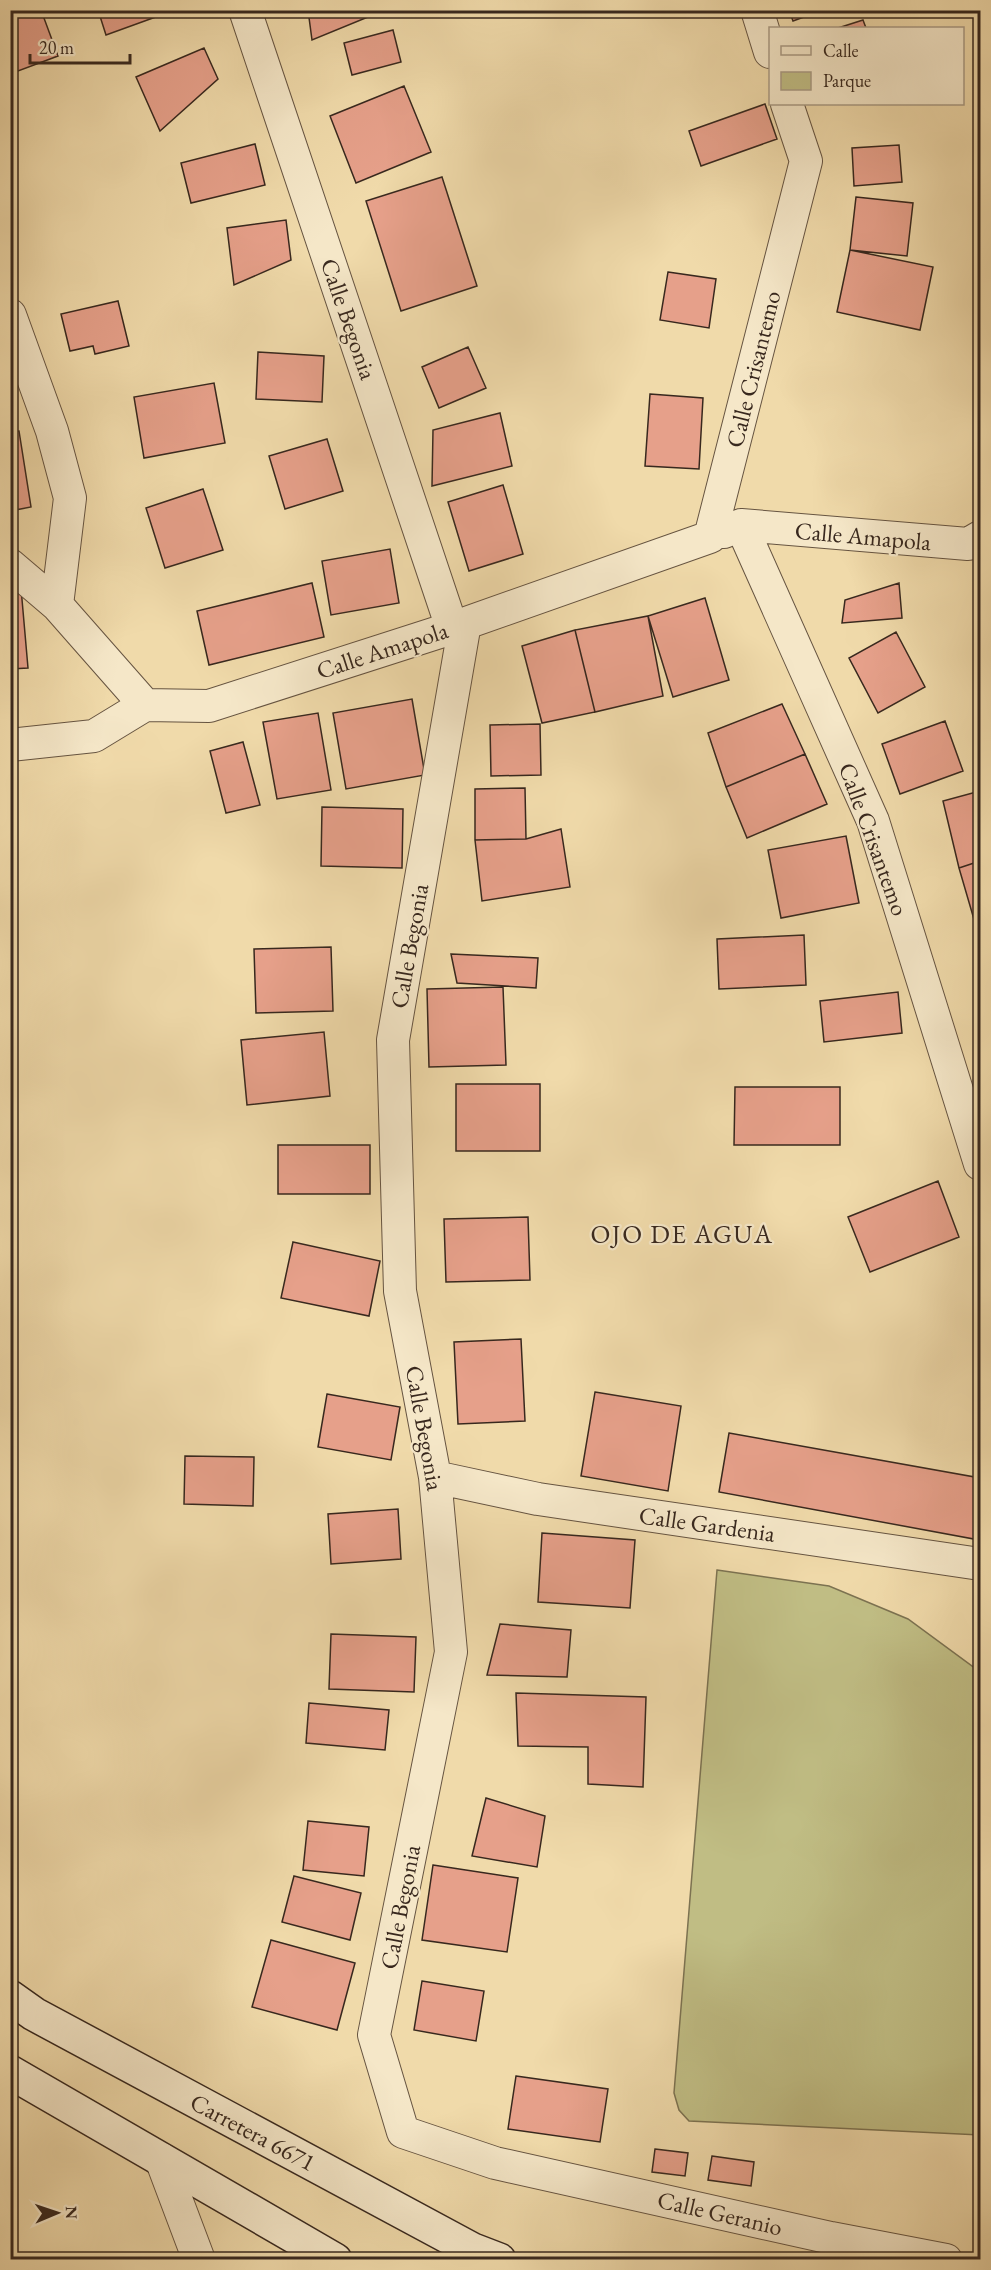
<svg xmlns="http://www.w3.org/2000/svg" width="991" height="2270" viewBox="0 0 991 2270" font-family="'EB Garamond',serif">
	<style>
		.green { fill: #c0bd84; stroke: #7c7251; stroke-width: 1.5 }
		.building { fill: #e6a08a; stroke: #38281e; stroke-width: 1.5 }
		.lines { fill: none; stroke-linecap: round; stroke-linejoin: round }
		.street-casing { stroke: #665441; stroke-width: 34 }
		.secondary-casing { stroke: #38281e; stroke-width: 36 }
		.street { stroke: #f5e7c8; stroke-width: 32 }
		.secondary { stroke: #f5e7c8; stroke-width: 33 }
		.labels { text-anchor: middle; dominant-baseline: central; stroke-width: 4.5; stroke-linejoin: round; paint-order: stroke }
		.street-label { font-size: 24px; fill: #38281e; stroke: #f5e7c8 }
		.neighbourhood-label { font-size: 26px; letter-spacing: 1.5px; fill: #38281e; stroke: #f5e7c8 }
	</style>
	<rect width="100%" height="100%" fill="#f0daaa"/>
	<filter id="stains"><feTurbulence type="fractalNoise" baseFrequency=".00333" numOctaves="4"/><feColorMatrix values="0 0 0 0 .2 0 0 0 0 .09 0 0 0 0 .02 0 0 0 .5 -.17"/></filter>
	<radialGradient id="worn" r=".72"><stop offset=".6" stop-color="#630" stop-opacity="0"/><stop offset="1" stop-color="#630" stop-opacity=".3"/></radialGradient>
	<path class="green" d="M 717,1570 L 829,1586 L 908,1619 L 980,1672 L 980,2135 L 689,2121 L 679,2110 L 674,2093 Z"/>
	<path class="building" d="M 10,10 L 41,10 L 58,56 L 10,74 Z
		M 98,10 L 175,10 L 106,35 Z
		M 308,10 L 385,10 L 312,40 Z
		M 789,10 L 823,10 L 793,21 Z
		M 863,20 L 866,28 L 838,28 Z
		M 393,30 L 401,62 L 352,75 L 344,43 Z
		M 204,48 L 218,79 L 160,131 L 136,77 Z
		M 404,86 L 431,152 L 356,183 L 330,116 Z
		M 765,104 L 777,139 L 701,166 L 689,131 Z
		M 255,144 L 265,185 L 191,203 L 181,163 Z
		M 899,145 L 902,182 L 854,186 L 852,148 Z
		M 442,177 L 477,286 L 401,311 L 366,201 Z
		M 856,197 L 913,203 L 907,256 L 850,250 Z
		M 286,220 L 291,260 L 234,285 L 227,228 Z
		M 850,250 L 933,267 L 920,330 L 837,312 Z
		M 668,272 L 716,279 L 709,328 L 660,320 Z
		M 118,301 L 129,346 L 95,354 L 93,346 L 70,351 L 61,314 Z
		M 468,347 L 486,388 L 439,408 L 422,367 Z
		M 258,352 L 324,356 L 322,402 L 256,399 Z
		M 214,383 L 225,443 L 144,458 L 134,397 Z
		M 650,394 L 703,398 L 699,469 L 645,466 Z
		M 500,413 L 512,466 L 432,486 L 433,430 Z
		M 19,431 L 31,507 L 10,511 L 10,432 Z
		M 327,439 L 343,491 L 285,509 L 269,456 Z
		M 503,485 L 523,554 L 469,571 L 448,502 Z
		M 203,489 L 223,550 L 165,568 L 146,508 Z
		M 390,549 L 399,603 L 331,615 L 322,561 Z
		M 312,583 L 324,637 L 209,665 L 197,611 Z
		M 899,583 L 902,618 L 842,623 L 845,600 Z
		M 21,588 L 28,668 L 10,669 L 10,589 Z
		M 705,598 L 729,680 L 673,697 L 648,616 Z
		M 648,616 L 663,696 L 595,712 L 575,630 Z
		M 575,630 L 595,712 L 542,723 L 522,646 Z
		M 896,632 L 925,687 L 878,713 L 849,658 Z
		M 412,699 L 425,775 L 346,789 L 333,713 Z
		M 782,704 L 805,754 L 726,787 L 708,733 Z
		M 318,713 L 331,790 L 277,799 L 263,722 Z
		M 945,721 L 963,771 L 900,794 L 882,744 Z
		M 540,724 L 541,775 L 491,776 L 490,725 Z
		M 243,742 L 260,805 L 226,813 L 210,751 Z
		M 805,754 L 827,804 L 747,838 L 726,787 Z
		M 525,788 L 526,839 L 475,840 L 475,789 Z
		M 980,791 L 980,861 L 959,868 L 943,801 Z
		M 322,807 L 403,809 L 402,868 L 321,866 Z
		M 561,829 L 570,887 L 482,901 L 475,840 L 526,839 Z
		M 846,836 L 859,903 L 781,918 L 768,850 Z
		M 980,861 L 980,940 L 959,868 Z
		M 804,935 L 806,985 L 719,989 L 717,939 Z
		M 331,947 L 333,1011 L 256,1013 L 254,949 Z
		M 451,954 L 538,958 L 536,988 L 457,983 Z
		M 503,987 L 506,1065 L 429,1067 L 427,989 Z
		M 898,992 L 902,1033 L 824,1042 L 820,1001 Z
		M 324,1032 L 330,1096 L 247,1105 L 241,1040 Z
		M 456,1084 L 540,1084 L 540,1151 L 456,1151 Z
		M 735,1087 L 840,1087 L 840,1145 L 734,1145 Z
		M 278,1145 L 370,1145 L 370,1194 L 278,1194 Z
		M 938,1181 L 959,1237 L 870,1272 L 848,1217 Z
		M 528,1217 L 530,1280 L 446,1282 L 444,1219 Z
		M 293,1242 L 380,1261 L 369,1316 L 281,1298 Z
		M 521,1339 L 525,1421 L 458,1424 L 454,1342 Z
		M 595,1392 L 681,1406 L 668,1491 L 581,1476 Z
		M 327,1394 L 400,1407 L 391,1460 L 318,1447 Z
		M 729,1433 L 980,1478 L 980,1500 L 974,1539 L 719,1492 Z
		M 185,1456 L 254,1457 L 253,1506 L 184,1504 Z
		M 398,1509 L 401,1559 L 331,1564 L 328,1514 Z
		M 542,1533 L 635,1540 L 630,1608 L 538,1602 Z
		M 500,1624 L 571,1630 L 567,1677 L 487,1675 Z
		M 331,1634 L 416,1637 L 414,1692 L 329,1689 Z
		M 516,1693 L 646,1697 L 643,1787 L 588,1784 L 588,1747 L 518,1746 Z
		M 309,1703 L 389,1710 L 385,1750 L 306,1743 Z
		M 486,1798 L 545,1816 L 537,1867 L 472,1856 Z
		M 308,1821 L 369,1827 L 364,1876 L 303,1870 Z
		M 433,1865 L 518,1878 L 507,1952 L 422,1940 Z
		M 294,1876 L 361,1893 L 350,1940 L 282,1922 Z
		M 271,1940 L 355,1963 L 337,2030 L 252,2007 Z
		M 422,1981 L 484,1991 L 476,2041 L 414,2030 Z
		M 516,2076 L 608,2089 L 600,2142 L 508,2129 Z
		M 655,2149 L 688,2153 L 685,2176 L 652,2172 Z
		M 712,2156 L 754,2162 L 751,2186 L 708,2180 Z"/>
	<g class="lines">
		<defs>
			<path id="street" d="M 245,10 L 452,628
				M 757,10 L 770,52
				M 10,315 L 52,431 L 70,498 L 57,605
				M 741,525 L 873,821 L 980,1164
				M 724,532 L 741,525 L 968,544 L 980,537
				M 10,565 L 57,605 L 145,705
				M 465,623 L 393,1040 L 400,1291 L 435,1477 L 451,1652 L 374,2035 L 403,2132 L 495,2163 L 831,2238 L 946,2260
				M 145,705 L 209,706 L 452,628 L 710,537 L 806,161 L 787,104
				M 10,745 L 94,736 L 145,705
				M 435,1477 L 538,1499 L 980,1564
				M 161,2159 L 199,2260"/>
			<path id="secondary" d="M 10,1997 L 34,2014 L 473,2250 L 499,2260
				M 10,2072 L 335,2260"/>
		</defs>
		<use href="#street" class="street-casing"/>
		<use href="#secondary" class="secondary-casing"/>
		<use href="#street" class="street"/>
		<use href="#secondary" class="secondary"/>
	</g>
	<g class="labels">
		<g class="street-label">
			<text transform="translate(349 319) rotate(71)">Calle Begonia</text>
			<text transform="translate(753 369) rotate(-76)">Calle Crisantemo</text>
			<text transform="translate(863 536) rotate(5)">Calle Amapola</text>
			<text transform="translate(382 650) rotate(-18)">Calle Amapola</text>
			<text transform="translate(874 839) rotate(70)">Calle Crisantemo</text>
			<text transform="translate(409 946) rotate(-80)">Calle Begonia</text>
			<text transform="translate(425 1428) rotate(80)">Calle Begonia</text>
			<text transform="translate(707 1524) rotate(8)">Calle Gardenia</text>
			<text transform="translate(400 1907) rotate(-79)">Calle Begonia</text>
			<text transform="translate(253 2132) rotate(28)">Carretera 6671</text>
			<text transform="translate(720 2213) rotate(13)">Calle Geranio</text>
		</g>
		<g class="neighbourhood-label">
			<text x="682" y="1234">OJO DE AGUA</text>
		</g>
	</g>
	<rect width="991" height="2270" fill="none" stroke="#f0daaa" stroke-width="36"/>
	<rect x="12" y="12" width="967" height="2246" fill="none" stroke="#38281e" stroke-width="3"/>
	<rect x="18" y="18" width="955" height="2234" fill="none" stroke="#38281e" stroke-width="1.5"/>
	<rect x="769" y="27" width="195" height="78" fill="#f5e7c8" stroke="#a99b84" stroke-width="1.5"/>
	<rect x="781" y="46" width="30" height="9" fill="#f5e7c8" stroke="#a99b84" stroke-width="1.5"/>
	<text x="823" y="57" font-size="18" fill="#38281e">Calle</text>
	<rect x="781" y="72" width="30" height="18" fill="#c0bd84" stroke="#a99b84" stroke-width="1.5"/>
	<text x="823" y="87" font-size="18" fill="#38281e">Parque</text>
	<g transform="translate(57 2213) rotate(88)" stroke="#f5e7c8" stroke-width="4.5" paint-order="stroke">
	<path d="M0-4.5L10 22L0 15L-10 22Z" fill="#38281e"/>
	<text y="-9" font-size="16" font-weight="bold" text-anchor="middle" fill="#38281e">N</text>
	</g>
	<path d="M30 54v9h100v-9" fill="none" stroke="#38281e" stroke-width="3"/>
	<text x="39" y="54" font-size="18" fill="#38281e" stroke="#f5e7c8" stroke-width="4.5" paint-order="stroke">20 m</text>
	<rect width="100%" height="100%" filter="url(#stains)"/>
	<rect width="100%" height="100%" fill="url(#worn)"/>
</svg>
